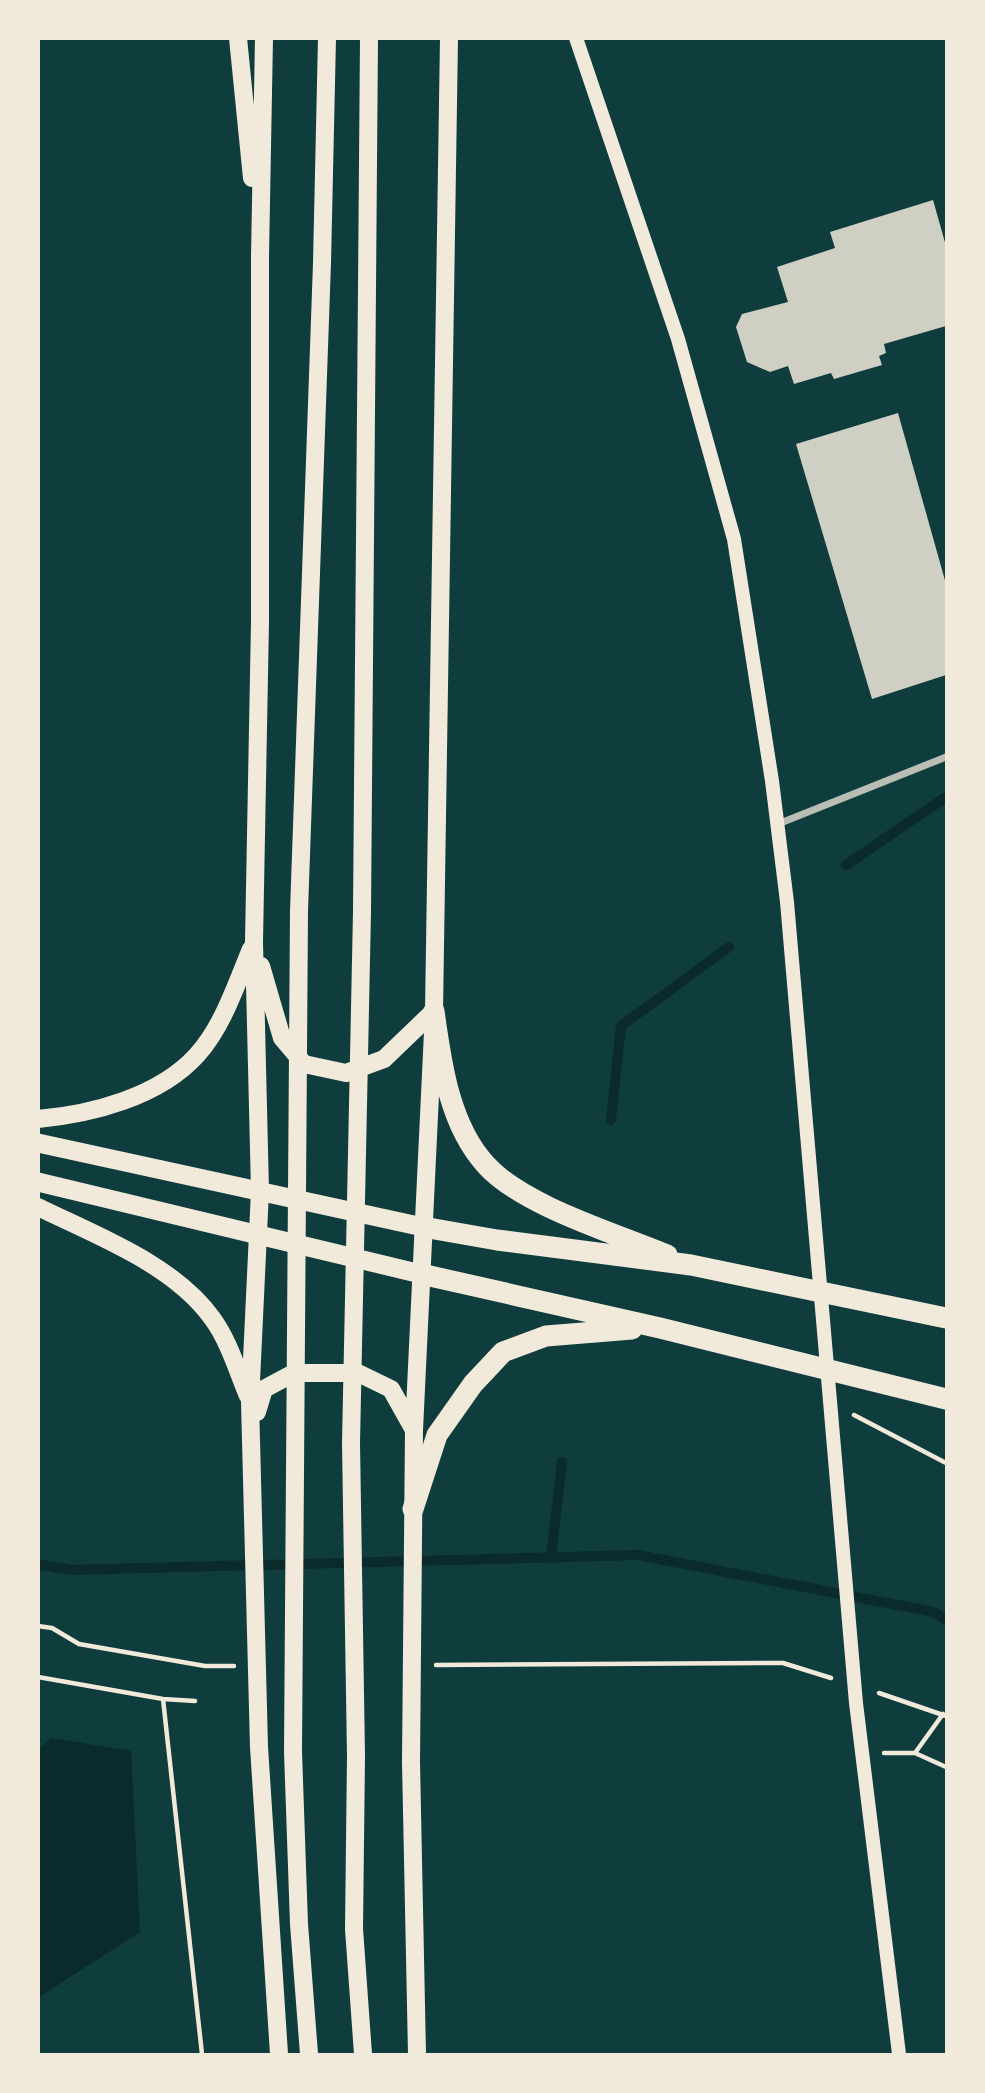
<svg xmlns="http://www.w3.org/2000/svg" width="985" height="2093" viewBox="0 0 985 2093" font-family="Karla,sans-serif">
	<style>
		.water { fill: #0a2a2b }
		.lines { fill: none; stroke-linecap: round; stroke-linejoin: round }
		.stream { stroke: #0a2a2b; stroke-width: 10 }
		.building { fill: #cfcfc3 }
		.path { stroke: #f1e9da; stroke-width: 4.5 }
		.minor { stroke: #b8beb3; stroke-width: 7 }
		.secondary { stroke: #f1e9da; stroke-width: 14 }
		.primary { stroke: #f1e9da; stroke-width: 18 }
		.trunk { stroke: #f1e9da; stroke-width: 19 }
		.motorway { stroke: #f1e9da; stroke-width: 21 }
	</style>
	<rect width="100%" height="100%" fill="#0f3d3e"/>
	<path class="water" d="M 51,1738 L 131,1751 L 140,1932 L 39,1997 L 38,1750 Z"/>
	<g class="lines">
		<path class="stream" d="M 846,865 L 946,797
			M 611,1120 L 621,1026 L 729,947
			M 551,1558 L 562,1462
			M 38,1564 L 71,1570 L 638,1555 L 934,1612 L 946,1620"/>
	</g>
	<path class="building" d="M 933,200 L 946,246 L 946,326 L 884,344 L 886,353 L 879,356 L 882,365 L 834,379 L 831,373 L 794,384 L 788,366 L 770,372 L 747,362 L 736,327 L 742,314 L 788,302 L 777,267 L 835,248 L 830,232 Z
		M 898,413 L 946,584 L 946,675 L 872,699 L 796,444 Z"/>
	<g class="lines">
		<path class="path" d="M 854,1415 L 946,1463
			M 38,1626 L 52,1628 L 79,1644 L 205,1666 L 234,1666
			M 436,1665 L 783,1663 L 831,1678
			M 38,1677 L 163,1699 L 195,1701
			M 879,1693 L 946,1716
			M 163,1699 L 202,2054
			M 884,1753 L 915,1753 L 946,1767
			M 915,1753 L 943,1714"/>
		<path class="minor" d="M 778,824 L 946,757"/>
		<path class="secondary" d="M 576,38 L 678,339 L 734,539 L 772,781 L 787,902 L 856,1703 L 899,2054"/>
		<path class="primary" d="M 238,38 L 252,178
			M 264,38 L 260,256 L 260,621 L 254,942 L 260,1191 L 250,1402 L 259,1747 L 279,2054
			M 261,966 L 282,1038 L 304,1064 L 346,1073 L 384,1059 L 434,1011
			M 38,1119 C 92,1114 159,1097 197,1055 C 223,1026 236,985 251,949
			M 38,1207 C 97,1236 173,1264 212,1318 C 229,1341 237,1370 248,1396
			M 257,1412 L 264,1389 L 294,1373 L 358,1373 L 391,1389 L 414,1430
			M 309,2054 L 299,1924 L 293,1752 L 299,911 L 322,263 L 327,38
			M 363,2054 L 354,1929 L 356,1756 L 351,1443 L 362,912 L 369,38
			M 417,2054 L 411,1762 L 414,1430 L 434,1011 L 449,38"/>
		<path class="trunk" d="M 38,1143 L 423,1227
			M 38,1182 L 421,1274"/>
		<path class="motorway" d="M 434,1011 C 441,1062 449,1125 486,1165 C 523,1206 615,1233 667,1255
			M 423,1227 L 497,1240 L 691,1265 L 946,1318
			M 421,1274 L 660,1328 L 946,1399
			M 413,1509 L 437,1435 L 473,1384 L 503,1352 L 546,1336 L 632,1329"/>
	</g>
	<rect width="985" height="2093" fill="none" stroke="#f1e9da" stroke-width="80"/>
</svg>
